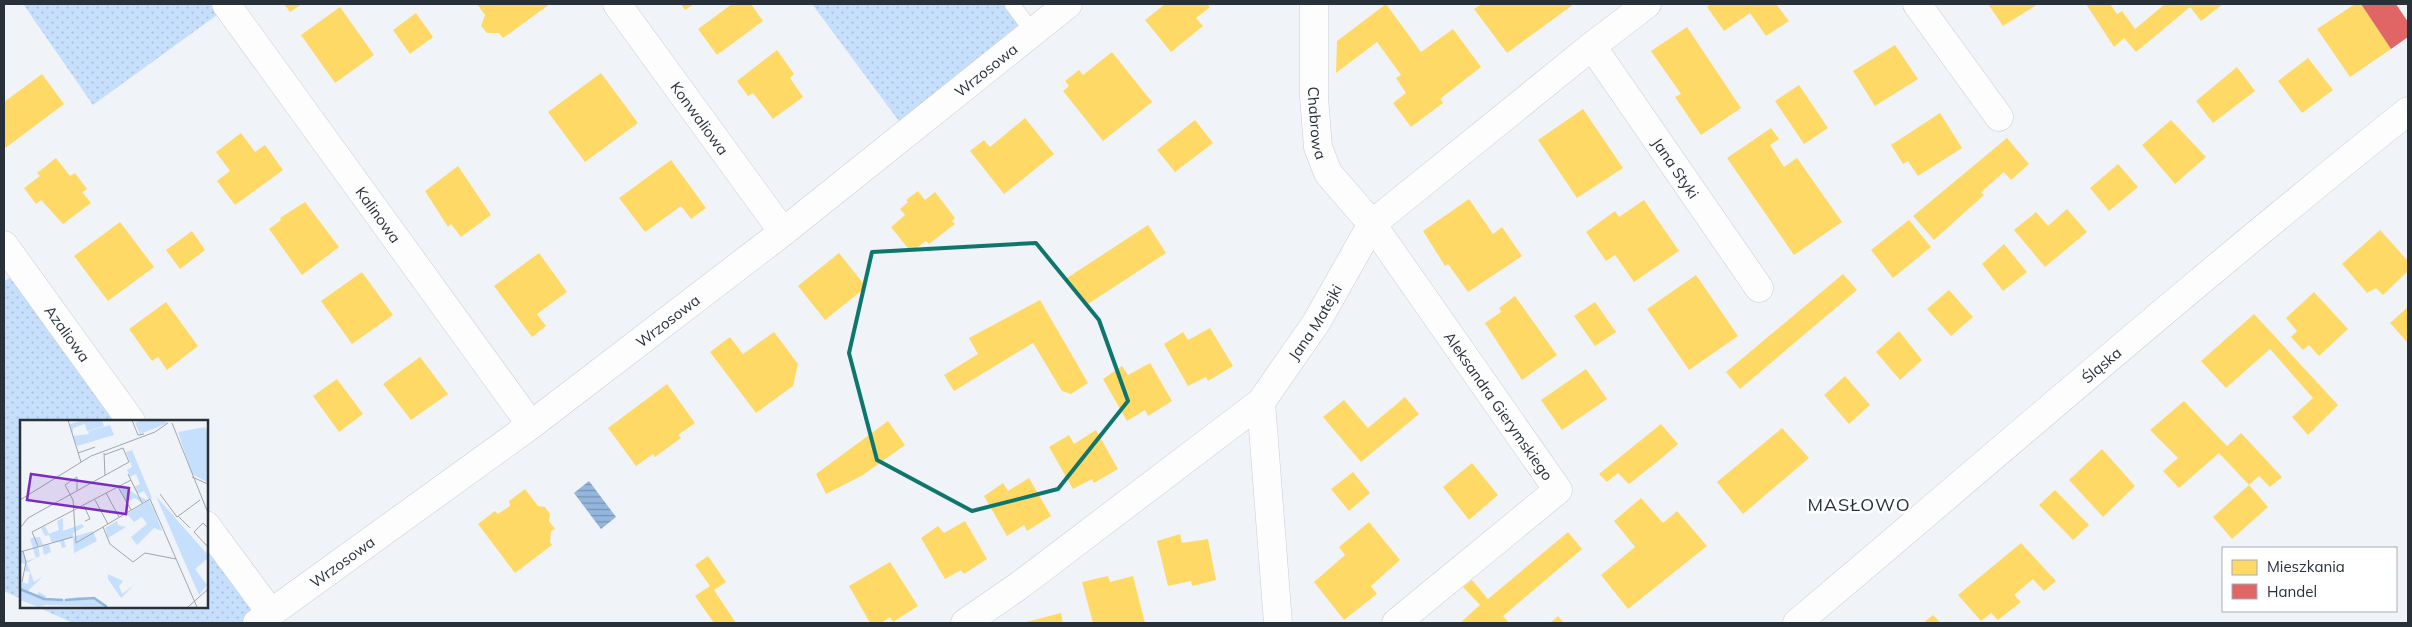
<svg xmlns="http://www.w3.org/2000/svg" width="2412" height="627" viewBox="0 0 2412 627" font-family="Mulish,sans-serif">
	<style>
		.grass { fill: url(#grass-dots) }
		.water { fill: url(#water-rules) }
		.homes { fill: #ffd966 }
		.shops { fill: #e06666 }
		.lines { fill: none; stroke-linecap: round; stroke-linejoin: round }
		.service-casing { stroke: #c8cdd4; stroke-width: 16 }
		.minor-casing { stroke: #c8cdd4; stroke-width: 29 }
		.tertiary-casing { stroke: #c8cdd4; stroke-width: 29 }
		.service { stroke: #fdfdfe; stroke-width: 15 }
		.minor { stroke: #fdfdfe; stroke-width: 28 }
		.tertiary { stroke: #fdfdfe; stroke-width: 28 }
		.marked { fill: none; stroke: #0f766e; stroke-width: 4; stroke-linejoin: round }
		.labels { text-anchor: middle; dominant-baseline: central; stroke-width: 5; stroke-linejoin: round; paint-order: stroke }
		.street-label { font-size: 15px; fill: #283039; stroke: #fff }
		.quarter-label { font-size: 18px; letter-spacing: 1px; fill: #283039; stroke: #fff }
		.inset-river { fill: none; stroke: #94b5dc; stroke-width: 2.5 }
		.inset-road { fill: none; stroke: #a0a6ac; stroke-width: 1 }
		.view { fill: #7b2cbf; fill-opacity: 0.15; stroke: #7b2cbf; stroke-width: 2.5 }
		.inset-edge { fill: none; stroke: #283039; stroke-width: 2.5 }
	</style>
	<defs>
		<pattern id="grass-dots" width="8" height="8" patternUnits="userSpaceOnUse" patternTransform="scale(1.25)"><rect width="8" height="8" fill="#c6dffc"/><path d="M2 2h.1M6 6h.1" fill="none" stroke="#aac0d9" stroke-width="1.8" stroke-linecap="round"/></pattern>
		<pattern id="water-rules" width="6" height="5" patternUnits="userSpaceOnUse" patternTransform="scale(1.25)"><rect width="6" height="5" fill="#94b5dc"/><path d="M0 2.5h6" fill="none" stroke="#7994b3"/></pattern>
	</defs>
	<rect width="100%" height="100%" fill="#f0f4f9"/>
	<path class="grass" d="M 23,4 L 226,4 L 228,7 L 93,105 Z
		M 812,4 L 1012,4 L 1032,31 L 907,132 Z
		M 23,271 L 131,421 L 21,421 L 21,599 L 4,591 L 4,281 Z
		M 206,525 L 271,613 L 257,623 L 73,623 L 35,606 L 206,606 Z"/>
	<path class="water" d="M 589,481 L 616,517 L 601,529 L 574,493 Z"/>
	<path class="homes" d="M 284,4 L 302,4 L 290,12 Z
		M 477,4 L 550,4 L 503,38 L 499,33 L 487,33 L 481,26 L 485,15 Z
		M 681,4 L 694,4 L 685,10 Z
		M 732,4 L 751,4 L 763,21 L 717,55 L 698,29 Z
		M 1165,4 L 1207,4 L 1210,7 L 1196,18 L 1203,26 L 1171,52 L 1145,20 Z
		M 1386,4 L 1421,52 L 1453,29 L 1481,67 L 1440,99 L 1443,103 L 1411,127 L 1393,103 L 1406,93 L 1396,78 L 1401,75 L 1377,42 L 1336,73 L 1337,41 Z
		M 1482,4 L 1574,4 L 1507,53 L 1474,9 Z
		M 1711,4 L 1776,4 L 1789,21 L 1766,36 L 1750,13 L 1724,31 L 1707,7 Z
		M 1988,4 L 2038,4 L 2003,26 Z
		M 2086,4 L 2110,4 L 2117,14 L 2122,11 L 2135,29 L 2165,4 L 2223,4 L 2201,21 L 2190,7 L 2136,52 L 2124,38 L 2114,47 Z
		M 2355,4 L 2361,4 L 2391,49 L 2350,77 L 2317,29 Z
		M 340,7 L 374,55 L 335,83 L 301,35 Z
		M 416,13 L 433,37 L 410,54 L 393,30 Z
		M 1687,27 L 1741,108 L 1701,135 L 1675,97 L 1681,94 L 1651,51 Z
		M 1895,45 L 1918,79 L 1875,106 L 1853,71 Z
		M 777,50 L 794,74 L 790,78 L 803,97 L 773,119 L 753,93 L 748,96 L 737,81 Z
		M 1112,52 L 1152,102 L 1103,141 L 1063,91 L 1069,86 L 1065,81 L 1079,70 L 1083,75 Z
		M 2308,58 L 2333,90 L 2302,113 L 2278,81 Z
		M 2237,67 L 2255,91 L 2213,123 L 2196,101 Z
		M 601,73 L 638,123 L 585,162 L 548,112 Z
		M 42,74 L 64,104 L 4,149 L 4,102 Z
		M 1799,85 L 1828,128 L 1804,144 L 1775,101 Z
		M 1583,109 L 1623,168 L 1577,198 L 1538,140 Z
		M 1940,113 L 1962,148 L 1918,176 L 1908,161 L 1903,164 L 1891,145 Z
		M 1025,118 L 1054,154 L 1004,194 L 970,151 L 984,140 L 990,147 Z
		M 1195,120 L 1213,143 L 1175,172 L 1157,150 Z
		M 2171,120 L 2206,157 L 2175,184 L 2142,145 Z
		M 1771,128 L 1779,139 L 1770,145 L 1784,167 L 1797,158 L 1842,222 L 1794,255 L 1727,158 Z
		M 241,133 L 255,152 L 265,145 L 283,170 L 235,205 L 217,181 L 230,171 L 216,152 Z
		M 2007,138 L 2029,164 L 2011,180 L 2004,172 L 1981,192 L 1984,195 L 1934,240 L 1913,216 Z
		M 56,158 L 70,176 L 75,173 L 87,189 L 82,192 L 91,203 L 63,224 L 41,200 L 36,204 L 24,188 L 40,176 L 37,173 Z
		M 671,160 L 706,208 L 691,219 L 681,206 L 645,232 L 619,198 Z
		M 2118,164 L 2138,187 L 2109,211 L 2090,188 Z
		M 458,166 L 491,215 L 461,237 L 451,224 L 448,227 L 425,191 Z
		M 918,191 L 925,200 L 935,192 L 955,218 L 952,221 L 955,224 L 929,244 L 926,241 L 911,252 L 891,227 L 905,215 L 900,209 L 908,202 L 906,200 Z
		M 1469,199 L 1493,234 L 1502,227 L 1522,256 L 1468,292 L 1448,264 L 1445,266 L 1423,231 Z
		M 1644,200 L 1679,251 L 1634,282 L 1615,255 L 1606,261 L 1586,232 L 1615,211 L 1619,217 Z
		M 305,202 L 339,247 L 302,275 L 269,229 L 281,220 L 280,218 Z
		M 2067,209 L 2087,232 L 2045,267 L 2014,230 L 2036,212 L 2048,226 Z
		M 1909,220 L 1931,247 L 1893,278 L 1871,250 Z
		M 120,222 L 154,267 L 108,301 L 74,256 Z
		M 1148,225 L 1166,253 L 1085,306 L 1067,278 Z
		M 2380,230 L 2408,261 L 2408,271 L 2383,295 L 2376,288 L 2367,293 L 2342,264 Z
		M 192,231 L 205,250 L 180,269 L 166,250 Z
		M 2004,244 L 2027,272 L 2003,291 L 1982,264 Z
		M 539,253 L 567,292 L 537,314 L 546,326 L 532,337 L 494,286 Z
		M 839,253 L 866,287 L 825,320 L 798,286 Z
		M 362,272 L 393,315 L 352,344 L 321,301 Z
		M 1843,274 L 1857,290 L 1740,389 L 1726,372 Z
		M 1696,275 L 1738,336 L 1689,370 L 1647,309 Z
		M 1949,290 L 1973,317 L 1951,336 L 1927,309 Z
		M 2314,292 L 2348,329 L 2319,356 L 2309,345 L 2303,350 L 2291,337 L 2297,331 L 2286,318 Z
		M 1515,296 L 1557,355 L 1522,380 L 1485,323 L 1501,312 L 1499,308 Z
		M 1040,300 L 1088,383 L 1071,394 L 1062,391 L 1033,343 L 954,391 L 944,375 L 978,354 L 969,338 Z
		M 166,302 L 198,346 L 167,370 L 158,357 L 152,361 L 129,329 Z
		M 1595,302 L 1616,332 L 1595,346 L 1574,316 Z
		M 2408,307 L 2408,343 L 2390,323 Z
		M 2254,314 L 2338,405 L 2308,435 L 2292,417 L 2313,398 L 2270,349 L 2226,388 L 2201,361 Z
		M 1210,328 L 1233,366 L 1208,381 L 1206,377 L 1188,386 L 1164,344 L 1183,332 L 1188,340 Z
		M 1899,331 L 1922,360 L 1900,380 L 1876,352 Z
		M 774,332 L 798,364 L 793,386 L 756,413 L 710,352 L 730,337 L 743,354 Z
		M 420,357 L 448,394 L 411,420 L 383,384 Z
		M 1150,363 L 1172,401 L 1148,416 L 1145,410 L 1127,421 L 1103,379 L 1122,366 L 1128,375 Z
		M 1586,369 L 1607,399 L 1562,430 L 1541,400 Z
		M 1845,376 L 1870,405 L 1849,424 L 1824,395 Z
		M 337,379 L 363,414 L 339,432 L 313,396 Z
		M 667,384 L 695,423 L 678,435 L 681,438 L 655,457 L 653,454 L 636,466 L 608,428 Z
		M 1405,397 L 1419,414 L 1361,462 L 1323,417 L 1344,400 L 1368,428 Z
		M 2184,401 L 2227,446 L 2241,433 L 2282,477 L 2270,487 L 2259,476 L 2249,485 L 2268,507 L 2232,539 L 2213,517 L 2249,485 L 2219,453 L 2179,488 L 2163,471 L 2178,458 L 2150,430 Z
		M 888,421 L 905,445 L 863,475 L 826,494 L 816,474 Z
		M 1661,424 L 1678,444 L 1657,462 L 1629,484 L 1618,473 L 1607,482 L 1599,474 Z
		M 1782,428 L 1809,458 L 1743,514 L 1717,482 Z
		M 1096,430 L 1118,469 L 1094,483 L 1092,479 L 1073,489 L 1049,447 L 1069,435 L 1074,444 Z
		M 2102,449 L 2135,486 L 2103,517 L 2069,480 Z
		M 1472,463 L 1498,495 L 1469,520 L 1443,487 Z
		M 1353,472 L 1370,493 L 1349,511 L 1331,489 Z
		M 1029,478 L 1051,516 L 1027,531 L 1024,525 L 1007,536 L 984,496 L 1003,483 L 1008,491 Z
		M 525,489 L 538,506 L 545,507 L 550,514 L 549,521 L 555,529 L 551,531 L 550,542 L 552,545 L 515,573 L 478,524 L 495,511 L 498,514 L 510,506 L 509,501 Z
		M 2055,490 L 2089,525 L 2073,540 L 2039,505 Z
		M 1641,498 L 1663,523 L 1677,511 L 1707,546 L 1628,609 L 1601,575 L 1635,547 L 1614,521 Z
		M 965,521 L 987,559 L 964,574 L 961,570 L 945,579 L 921,538 L 938,526 L 944,533 Z
		M 1369,522 L 1400,560 L 1371,586 L 1377,594 L 1344,620 L 1314,582 L 1345,555 L 1339,547 Z
		M 1568,532 L 1582,549 L 1503,616 L 1509,623 L 1460,623 L 1480,605 L 1463,587 L 1472,580 L 1488,599 Z
		M 1180,534 L 1182,543 L 1208,539 L 1216,580 L 1192,586 L 1191,581 L 1168,586 L 1157,541 Z
		M 2021,543 L 2056,581 L 2044,591 L 2033,579 L 2014,595 L 2021,602 L 1998,620 L 1991,613 L 1981,621 L 1958,595 Z
		M 708,556 L 726,582 L 714,590 L 736,623 L 714,623 L 695,596 L 710,586 L 695,565 Z
		M 890,562 L 918,606 L 893,622 L 890,617 L 881,623 L 870,623 L 849,586 Z
		M 1108,576 L 1110,582 L 1133,576 L 1145,623 L 1093,623 L 1082,582 Z
		M 1061,613 L 1063,623 L 1022,623 Z
		M 1933,615 L 1941,623 L 1923,623 Z
		M 1558,616 L 1564,623 L 1550,623 Z"/>
	<path class="shops" d="M 2361,4 L 2396,4 L 2408,22 L 2408,37 L 2391,49 Z"/>
	<g class="lines">
		<defs>
			<path id="service" d="M 1012,4 L 1032,31"/>
			<g id="minor">
				<path id="s1" d="M 226,4 L 531,425"/>
				<path id="s2" d="M 617,4 L 783,232"/>
				<path id="s3" d="M 1314,4 L 1314,97 L 1318,147 L 1328,173 L 1372,224 L 1558,490 L 1396,623"/>
				<path d="M 1917,4 L 1999,117"/>
				<path id="s4" d="M 1592,46 L 1759,288"/>
				<path id="s5" d="M 4,245 L 131,421"/>
				<path d="M 1261,402 L 1278,623"/>
				<path d="M 206,525 L 271,613"/>
				<path id="s6" d="M 257,623 L 531,425 L 783,232 L 1068,4"/>
				<path id="s7" d="M 965,623 L 1020,585 L 1261,402 L 1316,323 L 1372,224 L 1592,46 L 1647,4"/>
			</g>
			<g id="tertiary">
				<path id="s8" d="M 1797,623 C 2000,452 2200,277 2408,111"/>
			</g>
		</defs>
		<use href="#service" class="service-casing"/>
		<use href="#minor" class="minor-casing"/>
		<use href="#tertiary" class="tertiary-casing"/>
		<use href="#service" class="service"/>
		<use href="#minor" class="minor"/>
		<use href="#tertiary" class="tertiary"/>
	</g>
	<path class="marked" d="M 1036,243 L 1099,320 L 1128,401 L 1058,489 L 972,511 L 877,460 L 849,353 L 872,252 Z"/>
	<g class="labels">
		<g class="street-label">
			<text stroke="none"><textPath href="#s6" startOffset="915">Wrzosowa</textPath></text>
			<text stroke="none"><textPath href="#s2" startOffset="141">Konwaliowa</textPath></text>
			<text stroke="none"><textPath href="#s3" startOffset="119">Chabrowa</textPath></text>
			<text stroke="none"><textPath href="#s4" startOffset="148">Jana Styki</textPath></text>
			<text stroke="none"><textPath href="#s1" startOffset="260">Kalinowa</textPath></text>
			<text stroke="none"><textPath href="#s6" startOffset="510">Wrzosowa</textPath></text>
			<text stroke="none"><textPath href="#s7" startOffset="466">Jana Matejki</textPath></text>
			<text stroke="none"><textPath href="#s5" startOffset="109">Azaliowa</textPath></text>
			<text stroke="none"><textPath href="#s8" startOffset="399">Śląska</textPath></text>
			<text stroke="none"><textPath href="#s3" startOffset="460">Aleksandra Gierymskiego</textPath></text>
			<text stroke="none"><textPath href="#s6" startOffset="105">Wrzosowa</textPath></text>
		</g>
		<g class="quarter-label">
			<text x="1859" y="504">MASŁOWO</text>
		</g>
	</g>
	<g transform="translate(20 420)">
		<rect width="188" height="188" fill="#f0f4f9"/>
		<path d="M 63,0 L 82,0 L 84,6 L 67,11 L 65,4 L 53,8 L 53,15 L 50,4 ZM 121,0 L 142,0 L 148,3 L 120,14 L 115,3 ZM 112,30 L 132,78 L 129,80 L 124,71 L 118,74 L 114,67 L 120,64 L 116,54 L 110,57 L 107,50 L 112,47 L 106,32 ZM 102,65 L 118,76 L 127,80 L 122,83 L 115,78 L 106,82 L 98,67 ZM 136,76 L 187,134 L 187,139 L 175,149 L 187,165 L 179,175 ZM 115,89 L 134,90 L 142,111 L 134,108 L 117,125 L 111,117 L 127,104 L 122,97 L 114,102 L 107,94 ZM 43,98 L 43,111 L 62,104 L 64,107 L 53,113 L 53,117 L 73,111 L 77,121 L 54,133 L 53,117 L 44,120 L 46,127 L 42,128 L 40,121 L 32,123 L 29,115 L 25,116 L 21,108 L 25,106 L 29,114 L 39,110 L 37,101 ZM 97,101 L 98,105 L 106,107 L 88,118 L 85,108 ZM 15,117 L 20,117 L 23,125 L 29,124 L 31,132 L 24,135 L 22,125 L 18,126 L 20,136 L 7,143 L 14,162 L 23,156 L 8,171 L 16,176 L 19,172 L 26,176 L 26,179 L 35,181 L 58,177 L 74,178 L 87,187 L 26,185 L 18,187 L 0,180 L 2,162 L 8,164 L 10,152 L 5,151 L 6,144 L 0,143 L 0,132 L 3,131 L 6,141 L 16,138 L 10,119 Z" fill="#c6dffc"/>
		<path d="M 88,154 L 103,161 L 99,166 L 102,174 L 114,165 L 101,178 L 88,159 Z" fill="#c6dffc"/>
		<path d="M 185,7 L 188,12 L 187,62 L 172,54 L 158,12 Z" fill="#c6dffc"/>
		<path d="M 90,5 L 94,15 L 57,26 L 53,16 L 69,14 L 68,11 ZM 129,80 L 134,90 L 121,96 L 115,89 Z" fill="#c6dffc"/>
		<path class="inset-river" d="M 0,169 L 24,179 L 43,180M 45,180 L 74,178 L 87,187"/>
		<path class="inset-road" d="M 48,0 L 61,42M 112,0 L 118,15 L 124,14M 152,3 L 188,93M 58,33 L 75,27M 84,33 L 85,55M 108,54 L 122,83M 172,57 L 188,64M 98,67 L 111,90M 57,70 L 57,57 L 45,65 L 53,80 L 56,123 L 130,79 L 177,187M 86,73 L 99,97M 140,74 L 157,97 L 180,80M 0,80 L 71,36 L 135,12 L 148,3M 75,80 L 88,104M 64,86 L 70,99 L 65,101M 158,96 L 170,108M 83,107 L 90,124 L 113,142 L 125,133 L 156,139M 0,108 L 8,98 L 109,42 L 103,28 L 84,35M 188,108 L 183,103 L 174,112 L 188,127M 18,126 L 12,112 L 111,60M 0,132 L 53,117M 2,162 L 6,142 L 3,131M 168,187 L 188,169"/>
		<path class="view" d="M 11,54 L 109,68 L 106,94 L 7,80 Z"/>
		<rect width="188" height="188" class="inset-edge"/>
	</g>
	<rect width="2412" height="627" fill="none" stroke="#283039" stroke-width="10"/>
	<rect x="2222" y="547" width="175" height="65" fill="#ffffff" stroke="#a9acb0"/>
	<rect x="2232" y="560" width="25" height="15" fill="#ffd966" stroke="#a9acb0"/>
	<text x="2267" y="572" font-size="15" fill="#283039">Mieszkania</text>
	<rect x="2232" y="584" width="25" height="15" fill="#e06666" stroke="#a9acb0"/>
	<text x="2267" y="597" font-size="15" fill="#283039">Handel</text>
</svg>
